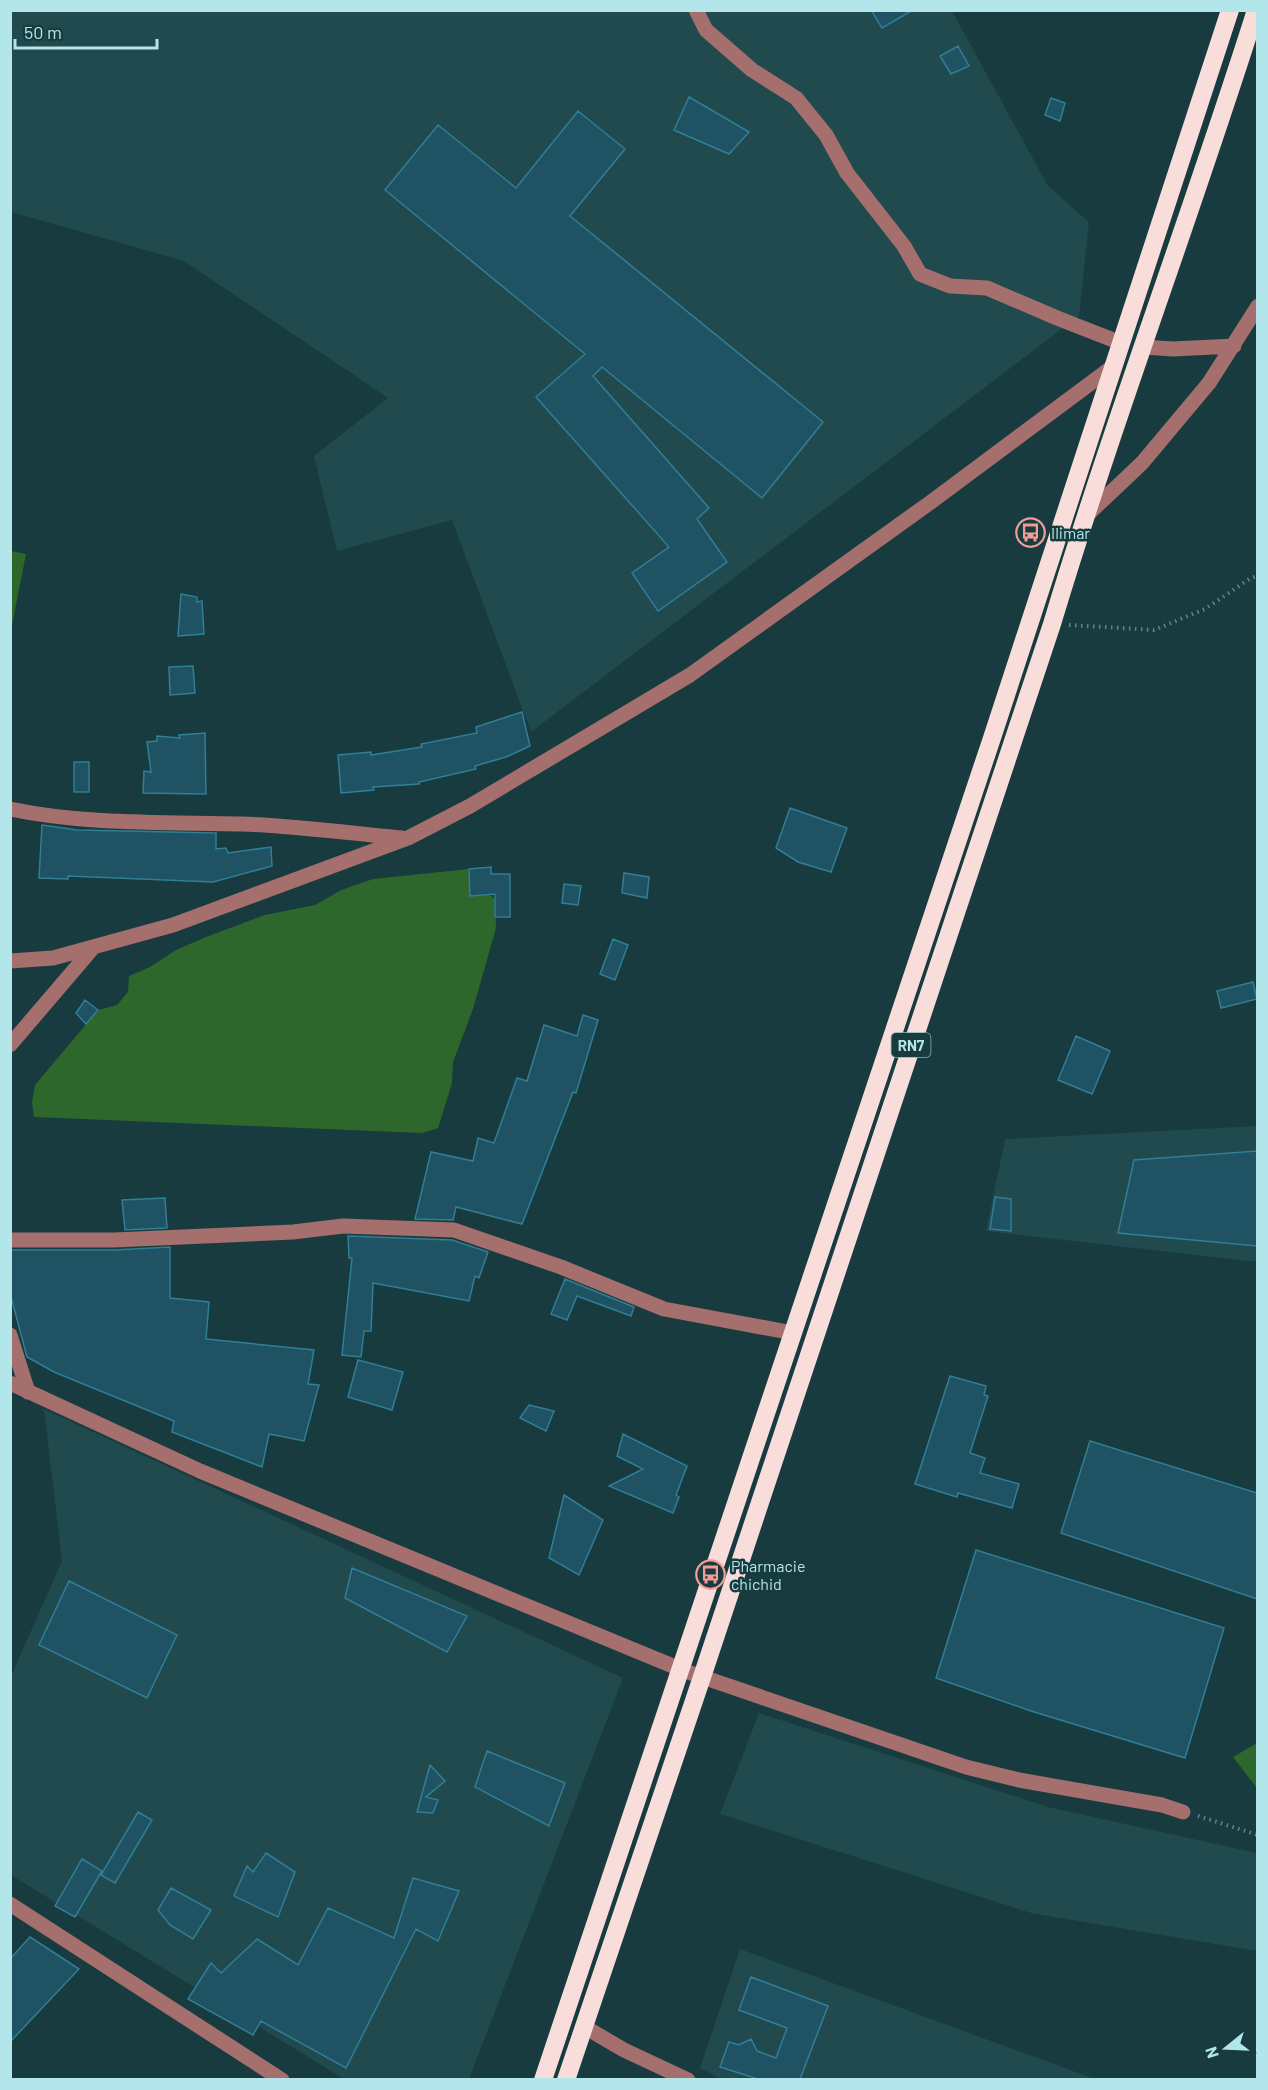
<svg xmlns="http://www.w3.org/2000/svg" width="1268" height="2090" viewBox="0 0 1268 2090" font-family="Barlow,sans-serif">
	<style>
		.built { fill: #204a4e }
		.green { fill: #2e672b }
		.building { fill: #1f5263; stroke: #317e97; stroke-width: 1.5 }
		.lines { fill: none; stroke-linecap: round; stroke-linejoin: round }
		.path { stroke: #5e898c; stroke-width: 4; stroke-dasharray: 1.5 4.5; stroke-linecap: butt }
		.minor { stroke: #a46f6c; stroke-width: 15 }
		.highway { stroke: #f8dddb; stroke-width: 18 }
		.labels { text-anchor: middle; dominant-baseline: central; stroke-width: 5; stroke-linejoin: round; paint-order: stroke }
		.shield { fill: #173b3e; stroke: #84b3b6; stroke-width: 1.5 }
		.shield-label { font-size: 15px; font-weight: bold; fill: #b3e6ea }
		.poi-label { font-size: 16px; fill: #b3e6ea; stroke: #173b3e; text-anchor: start }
	</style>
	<rect width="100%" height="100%" fill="#173b3e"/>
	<path class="built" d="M 10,11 L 952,11 L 1048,186 L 1089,222 L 1079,316 L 531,732 L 452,520 L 337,551 L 314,456 L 388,398 L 184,261 L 11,212 Z
		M 1257,1126 L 1257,1262 L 986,1231 L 1005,1139 Z
		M 44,1409 L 623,1678 L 469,2079 L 344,2079 L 11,1875 L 11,1676 L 62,1561 Z
		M 759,1713 L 1048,1807 L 1257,1853 L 1257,1951 L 1031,1913 L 720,1814 Z
		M 740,1949 L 1095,2079 L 723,2080 L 700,2068 Z"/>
	<path class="green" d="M 11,551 L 26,554 L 11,630 L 10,551 Z
		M 469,869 L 495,900 L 496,928 L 473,1009 L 453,1062 L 452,1083 L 438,1128 L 423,1133 L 34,1117 L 32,1102 L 35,1085 L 98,1010 L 117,1005 L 128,992 L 129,976 L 150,967 L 176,950 L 206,937 L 265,915 L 315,905 L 341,890 L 373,879 Z
		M 1257,1743 L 1257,1788 L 1233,1757 Z"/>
	<path class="building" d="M 871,10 L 913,10 L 882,28 Z
		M 958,46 L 969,66 L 951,74 L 940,56 Z
		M 689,97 L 749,132 L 729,154 L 674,130 Z
		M 1051,98 L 1065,103 L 1060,121 L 1045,115 Z
		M 578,111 L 625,149 L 570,216 L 823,422 L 762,498 L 602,367 L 593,376 L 709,508 L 697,519 L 727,562 L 658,611 L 632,573 L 669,547 L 536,397 L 585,354 L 385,190 L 438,125 L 516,188 Z
		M 181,594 L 197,597 L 197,602 L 202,601 L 204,634 L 178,636 Z
		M 193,666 L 195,693 L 170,695 L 169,667 Z
		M 522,712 L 530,746 L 506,757 L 475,766 L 476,769 L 419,782 L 419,784 L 373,787 L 374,790 L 341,793 L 338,755 L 371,752 L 371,755 L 422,747 L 421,744 L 477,733 L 476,727 Z
		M 205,733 L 206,794 L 143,793 L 144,771 L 151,772 L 147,742 L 157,741 L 157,736 L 180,738 L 179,735 Z
		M 74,762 L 89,762 L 89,792 L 74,792 Z
		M 790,808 L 847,828 L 831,872 L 798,862 L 776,848 Z
		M 42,825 L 77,830 L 216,833 L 216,849 L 226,848 L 228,853 L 271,847 L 272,866 L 213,882 L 68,876 L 68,879 L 39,878 Z
		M 491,867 L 491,874 L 510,874 L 510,917 L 495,917 L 495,894 L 470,896 L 469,869 Z
		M 624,873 L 649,877 L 647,898 L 622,893 Z
		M 564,884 L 581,886 L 578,905 L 562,903 Z
		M 613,939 L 628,945 L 615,980 L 600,974 Z
		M 1253,982 L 1257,999 L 1221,1008 L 1217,991 Z
		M 85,1000 L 98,1010 L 86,1024 L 76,1013 Z
		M 583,1015 L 598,1020 L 576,1093 L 573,1092 L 522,1224 L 456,1207 L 453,1220 L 415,1219 L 431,1152 L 473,1161 L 478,1138 L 494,1143 L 517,1078 L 527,1081 L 544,1025 L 577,1036 Z
		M 1076,1036 L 1110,1051 L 1092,1094 L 1058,1080 Z
		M 1257,1151 L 1257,1246 L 1118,1233 L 1134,1160 Z
		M 995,1197 L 1011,1199 L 1011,1231 L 990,1229 Z
		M 165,1198 L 167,1228 L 125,1230 L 122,1200 Z
		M 348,1236 L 452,1240 L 488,1252 L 479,1278 L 475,1276 L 469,1301 L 373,1283 L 371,1331 L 364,1331 L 361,1357 L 342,1355 L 352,1258 L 349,1258 Z
		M 170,1247 L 170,1298 L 209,1302 L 206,1339 L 314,1350 L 308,1384 L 319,1385 L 304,1441 L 269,1434 L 262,1467 L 172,1432 L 174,1421 L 54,1372 L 27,1357 L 10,1293 L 10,1250 L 114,1250 Z
		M 565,1279 L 634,1307 L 631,1316 L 577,1296 L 567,1320 L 551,1314 Z
		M 358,1360 L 403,1372 L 392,1410 L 348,1397 Z
		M 950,1376 L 986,1386 L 984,1395 L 988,1396 L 970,1453 L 985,1458 L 980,1473 L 1019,1484 L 1012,1508 L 958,1493 L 957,1497 L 915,1484 Z
		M 529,1405 L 554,1411 L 546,1431 L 520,1418 Z
		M 623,1434 L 687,1466 L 676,1495 L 679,1497 L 673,1513 L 609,1486 L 643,1469 L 617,1456 Z
		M 1090,1441 L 1257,1493 L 1257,1599 L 1061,1533 Z
		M 564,1495 L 603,1520 L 579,1575 L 549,1558 Z
		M 976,1550 L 1224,1628 L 1185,1758 L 1031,1711 L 936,1678 Z
		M 352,1568 L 467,1616 L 447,1652 L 345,1598 Z
		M 69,1581 L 177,1635 L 147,1698 L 39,1645 Z
		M 487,1751 L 565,1783 L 549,1826 L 475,1787 Z
		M 430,1765 L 445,1781 L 426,1797 L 438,1800 L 433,1813 L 417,1812 Z
		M 138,1812 L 152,1820 L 115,1883 L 101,1875 Z
		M 266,1853 L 295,1872 L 278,1917 L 234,1896 L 247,1866 L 253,1872 Z
		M 82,1859 L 102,1871 L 75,1917 L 55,1906 Z
		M 413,1878 L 459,1891 L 438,1941 L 416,1929 L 346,2068 L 261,2021 L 253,2035 L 188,1999 L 211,1963 L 221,1973 L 257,1939 L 298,1965 L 328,1908 L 394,1938 Z
		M 171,1888 L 211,1910 L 193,1939 L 170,1925 L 158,1910 Z
		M 30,1937 L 79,1969 L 10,2042 L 10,1959 Z
		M 751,1977 L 828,2006 L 800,2079 L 758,2079 L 720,2067 L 729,2042 L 739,2045 L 751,2039 L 757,2051 L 776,2058 L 787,2028 L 739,2010 Z"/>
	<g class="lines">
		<path class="path" d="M 1069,625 L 1154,630 L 1205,609 L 1251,578 L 1258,576
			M 1198,1816 L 1258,1835"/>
		<path class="minor" d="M 696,10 L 706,30 L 752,70 L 796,98 L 826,135 L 847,173 L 904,246 L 920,274 L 950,286 L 987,288 L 1057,318 L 1121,343
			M 1143,347 L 1173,349 L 1234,346
			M 1086,516 L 1142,463 L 1209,383 L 1258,306
			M 10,809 C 86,825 166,822 243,824 C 296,826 349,833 402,838
			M 10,961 L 53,958 L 173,925 L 408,838 L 470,806 L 690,675 L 931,502 L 1115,365
			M 10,1045 L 92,949
			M 10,1240 L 114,1240 L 293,1232 L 343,1226 L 454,1230 L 561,1267 L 664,1309 L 793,1333
			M 10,1335 L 28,1392
			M 10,1383 L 200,1471 L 685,1671 L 966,1767 L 1019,1780 L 1162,1805 L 1183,1812
			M 10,1904 L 282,2080
			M 583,2026 L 624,2050 L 688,2080"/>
		<path class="highway" d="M 543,2080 L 992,738 L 1230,10
			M 566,2080 L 702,1677 L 1052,624 C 1114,418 1191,216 1256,10"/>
	</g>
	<defs>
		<symbol id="bus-ring" viewBox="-11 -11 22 22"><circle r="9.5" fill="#173b3e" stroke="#f59b97" stroke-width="1.5"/><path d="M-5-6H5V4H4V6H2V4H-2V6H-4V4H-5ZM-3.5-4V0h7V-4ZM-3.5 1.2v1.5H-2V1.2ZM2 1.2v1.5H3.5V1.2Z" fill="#f59b97"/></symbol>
	</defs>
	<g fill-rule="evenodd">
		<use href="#bus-ring" x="1014" y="516" width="33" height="33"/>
		<use href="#bus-ring" x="694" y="1558" width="33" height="33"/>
	</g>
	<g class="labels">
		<rect class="shield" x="891.5" y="1033" width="39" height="24" rx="4.5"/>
		<g class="shield-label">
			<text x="911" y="1045">RN7</text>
		</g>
		<g class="poi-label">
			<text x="1051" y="532">Ilimar</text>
			<text x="731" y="1565">Pharmacie<tspan x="731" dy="18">chichid</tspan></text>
		</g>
	</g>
	<rect width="1268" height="2090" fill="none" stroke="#b3e6ea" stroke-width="24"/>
	<g transform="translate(1226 2048) rotate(252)" stroke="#173b3e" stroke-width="4.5" paint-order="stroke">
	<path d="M0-4.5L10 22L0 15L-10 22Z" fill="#b3e6ea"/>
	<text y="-9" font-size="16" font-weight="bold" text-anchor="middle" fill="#b3e6ea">N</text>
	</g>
	<path d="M15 39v9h142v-9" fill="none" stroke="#b3e6ea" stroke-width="3"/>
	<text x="24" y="39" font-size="18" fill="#b3e6ea" stroke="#173b3e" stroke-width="4.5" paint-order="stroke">50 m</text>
</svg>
